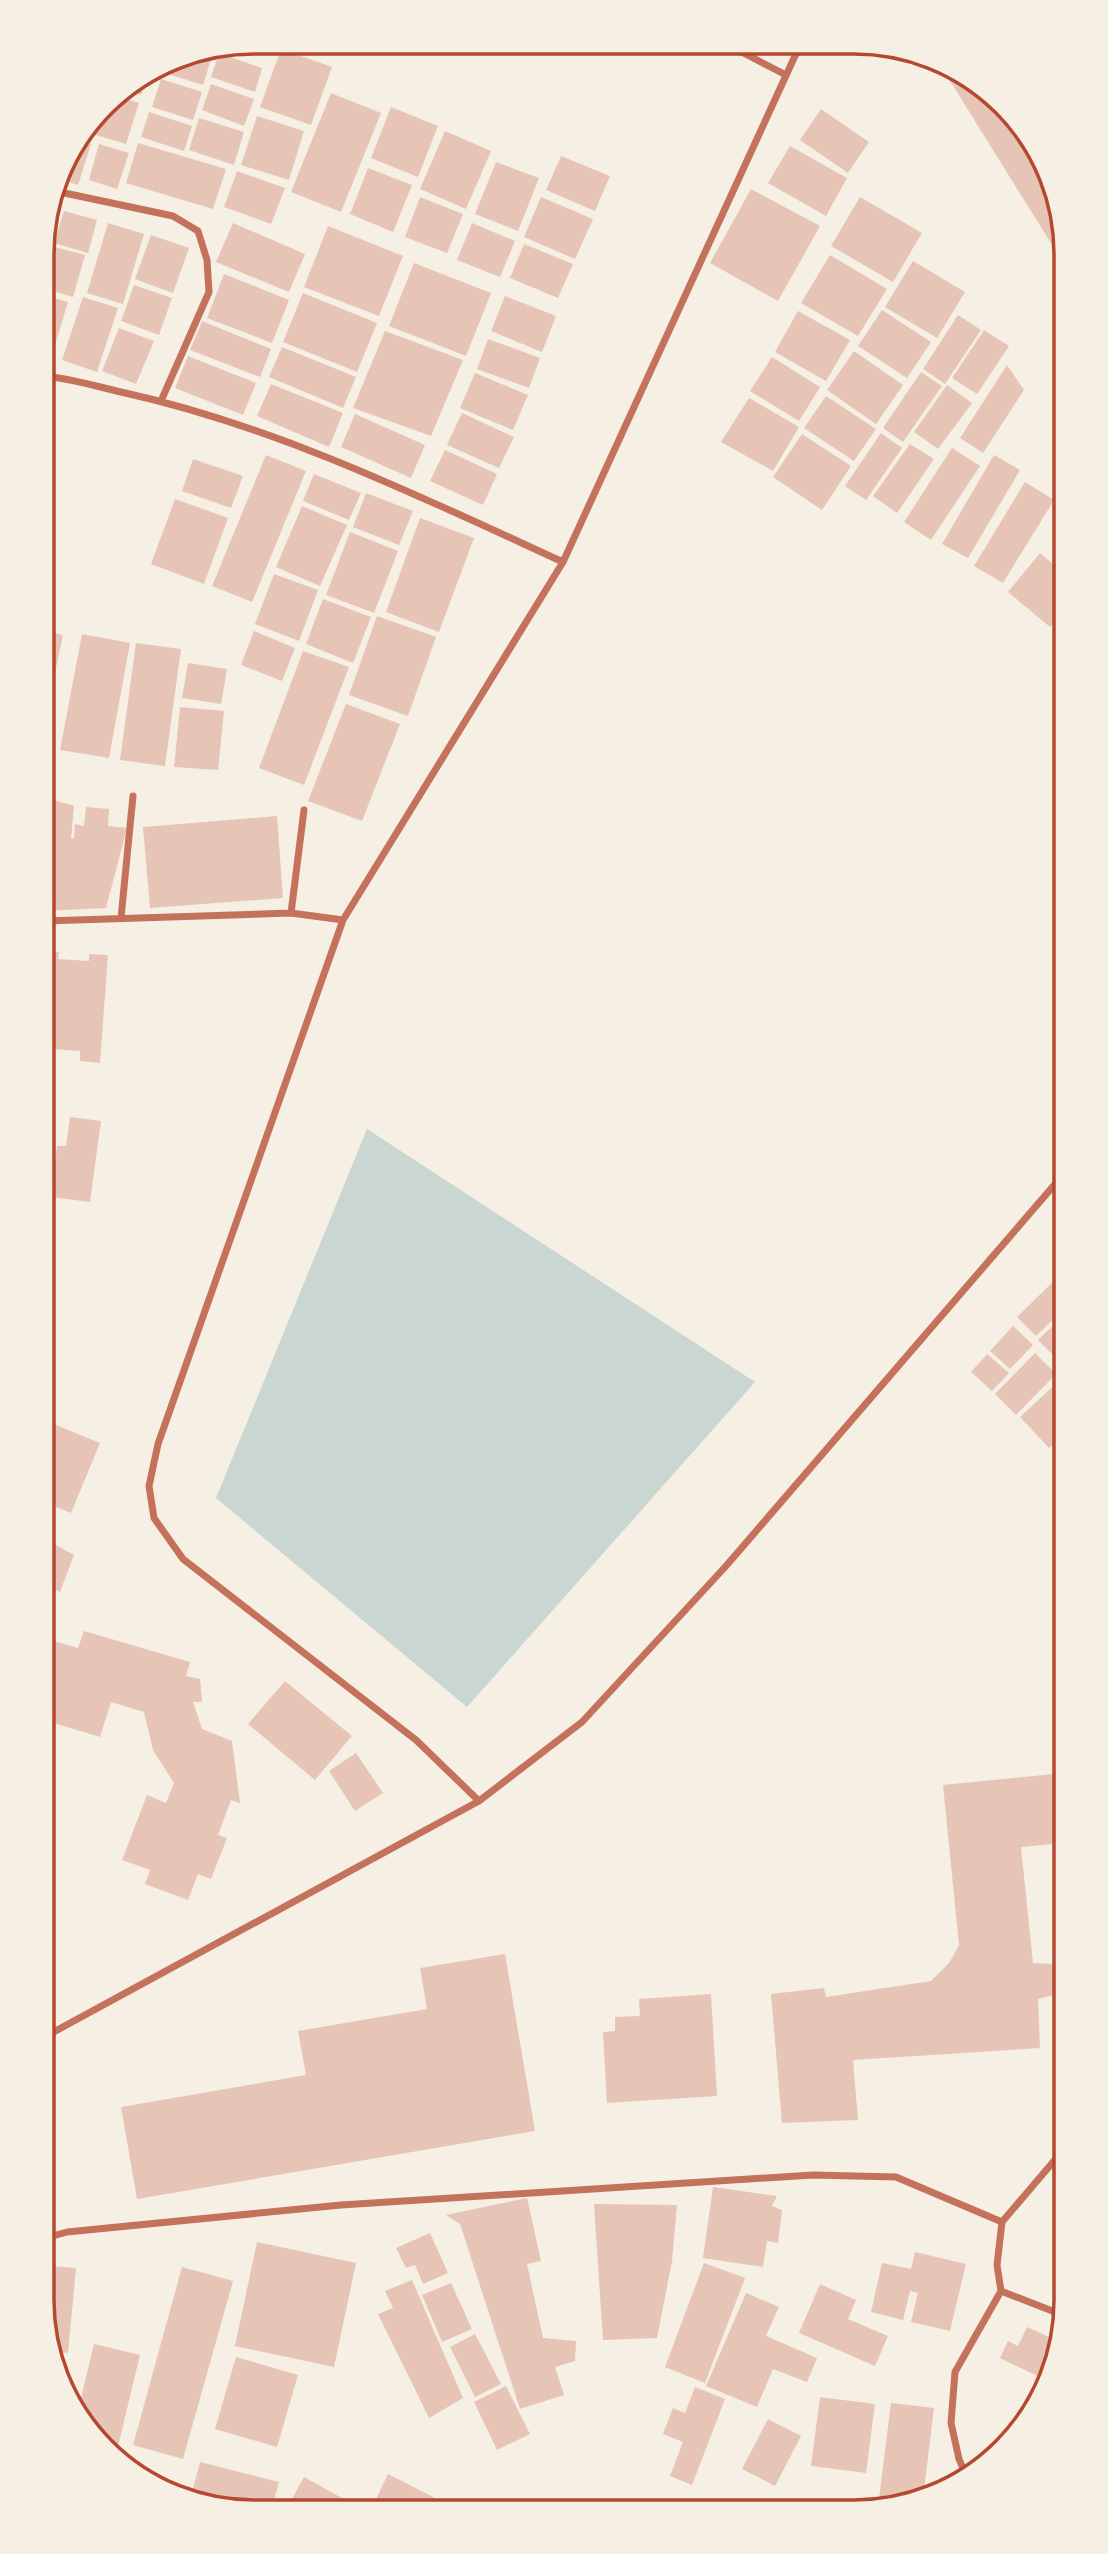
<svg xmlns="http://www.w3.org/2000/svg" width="1108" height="2554" viewBox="0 0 1108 2554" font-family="'Nunito Sans',sans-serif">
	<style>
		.water { fill: #c9d6d2 }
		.building { fill: #e6c5b7 }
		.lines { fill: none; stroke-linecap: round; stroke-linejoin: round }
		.minor { stroke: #c5725c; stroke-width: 7 }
		.rim { fill: none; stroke: #b5482f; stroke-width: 3.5 }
	</style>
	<rect width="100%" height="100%" fill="#f6efe4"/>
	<path class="water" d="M 367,1129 L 755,1382 L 467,1707 L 216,1498 Z"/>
	<path class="building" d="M 281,49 L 332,67 L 311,125 L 260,107 Z
		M 214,50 L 203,85 L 162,72 L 165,63 L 173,58 Z
		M 219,53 L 262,68 L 255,92 L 211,77 Z
		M 937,60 L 948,64 L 1004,104 L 1059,200 L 1059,256 Z
		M 148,74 L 141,95 L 122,90 Z
		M 161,79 L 202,92 L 193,120 L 152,107 Z
		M 211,84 L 254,99 L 244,126 L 202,110 Z
		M 331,93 L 381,113 L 341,212 L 291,192 Z
		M 114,95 L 139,103 L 126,144 L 86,132 Z
		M 391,107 L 438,126 L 418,177 L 371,158 Z
		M 821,109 L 869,142 L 848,173 L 800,140 Z
		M 149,112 L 192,126 L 184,151 L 141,137 Z
		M 257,116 L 304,131 L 289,180 L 241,165 Z
		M 199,118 L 244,132 L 234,165 L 189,150 Z
		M 445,131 L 491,151 L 466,209 L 420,189 Z
		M 79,141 L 91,144 L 78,185 L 59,179 L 64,161 Z
		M 138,143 L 226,169 L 213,209 L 126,183 Z
		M 99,144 L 129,153 L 117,189 L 89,180 Z
		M 790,146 L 847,178 L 826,216 L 768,183 Z
		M 561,156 L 610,176 L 595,211 L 546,190 Z
		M 496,162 L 539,178 L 518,231 L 475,214 Z
		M 368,168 L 412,185 L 393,232 L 350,214 Z
		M 237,171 L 285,188 L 271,224 L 224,207 Z
		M 751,189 L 820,226 L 778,301 L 710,263 Z
		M 420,197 L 463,214 L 447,253 L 405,237 Z
		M 541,197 L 593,219 L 575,259 L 524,237 Z
		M 860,197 L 922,233 L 893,282 L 831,246 Z
		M 64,211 L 97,220 L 88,253 L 54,243 Z
		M 108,223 L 144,234 L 123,304 L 87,293 Z
		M 233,223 L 305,254 L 289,292 L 216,262 Z
		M 472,223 L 515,241 L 500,277 L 457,260 Z
		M 328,226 L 403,256 L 379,316 L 304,287 Z
		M 151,235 L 189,248 L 173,293 L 135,279 Z
		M 524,244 L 573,264 L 558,298 L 510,278 Z
		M 51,246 L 85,255 L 73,297 L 43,288 L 43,277 Z
		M 830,255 L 887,289 L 858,336 L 801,303 Z
		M 913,261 L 965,292 L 937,338 L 885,307 Z
		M 414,263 L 491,293 L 466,356 L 389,326 Z
		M 224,274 L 289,300 L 272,343 L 207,318 Z
		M 134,285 L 172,298 L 159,335 L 121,321 Z
		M 303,293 L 377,323 L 357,372 L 283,342 Z
		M 43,295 L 68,302 L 53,352 L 43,349 Z
		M 505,296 L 556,316 L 542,352 L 491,331 Z
		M 83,297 L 118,308 L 97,372 L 62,360 Z
		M 882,310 L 931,342 L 907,378 L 858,346 Z
		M 798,311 L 850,340 L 826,381 L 775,352 Z
		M 958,315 L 981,330 L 945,384 L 923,369 Z
		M 202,321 L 271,349 L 260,377 L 190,350 Z
		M 119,328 L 154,341 L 136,384 L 102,371 Z
		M 984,330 L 1009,346 L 977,394 L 952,378 Z
		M 385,331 L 463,360 L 431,436 L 353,408 Z
		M 488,339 L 540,358 L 529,388 L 477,369 Z
		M 282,347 L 356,377 L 343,408 L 269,377 Z
		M 854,351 L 903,385 L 876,424 L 827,390 Z
		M 188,356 L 256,383 L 243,415 L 175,388 Z
		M 772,357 L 820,387 L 799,421 L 750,391 Z
		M 1007,365 L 1024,390 L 983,453 L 960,438 Z
		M 921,372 L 942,386 L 903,442 L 883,428 Z
		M 475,373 L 528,395 L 513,430 L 460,408 Z
		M 271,384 L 343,413 L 329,447 L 257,416 Z
		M 947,385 L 972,403 L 938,449 L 914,432 Z
		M 826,396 L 876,429 L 854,461 L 804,428 Z
		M 749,398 L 799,427 L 773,471 L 721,442 Z
		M 462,413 L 514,437 L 499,468 L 447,445 Z
		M 355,414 L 425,445 L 411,478 L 341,447 Z
		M 881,433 L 902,448 L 866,500 L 845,486 Z
		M 802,434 L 851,466 L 822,510 L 773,477 Z
		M 910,444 L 934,459 L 897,513 L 873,496 Z
		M 952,448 L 980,466 L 931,540 L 904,522 Z
		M 445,450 L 497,474 L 483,505 L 430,481 Z
		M 266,455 L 306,471 L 252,602 L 212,586 Z
		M 994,455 L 1020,470 L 968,558 L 942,544 Z
		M 193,459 L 243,476 L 231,508 L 182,491 Z
		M 314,474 L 361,493 L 349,520 L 303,501 Z
		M 1025,482 L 1054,500 L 1003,583 L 974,566 Z
		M 366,493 L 413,511 L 399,545 L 353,527 Z
		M 175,499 L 228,518 L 204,584 L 151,564 Z
		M 302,506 L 347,525 L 320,586 L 276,567 Z
		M 420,518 L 474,538 L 439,632 L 386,612 Z
		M 350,532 L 398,551 L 374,613 L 326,595 Z
		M 1040,553 L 1060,570 L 1060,616 L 1050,627 L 1008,592 Z
		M 274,574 L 318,590 L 299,641 L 255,624 Z
		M 323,599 L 371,617 L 353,663 L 306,644 Z
		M 377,616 L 436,637 L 408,716 L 349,695 Z
		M 44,631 L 63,635 L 45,720 L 44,720 Z
		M 254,631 L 295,648 L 282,681 L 241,665 Z
		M 82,634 L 130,643 L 109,758 L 60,750 Z
		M 136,643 L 181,649 L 165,766 L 120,760 Z
		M 303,651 L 349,667 L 304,785 L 259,768 Z
		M 188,663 L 227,669 L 221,704 L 182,698 Z
		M 346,704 L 400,724 L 362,821 L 308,801 Z
		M 180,707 L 224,711 L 218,770 L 174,767 Z
		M 44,797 L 74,806 L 71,838 L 74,838 L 75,824 L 84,826 L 86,807 L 109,809 L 108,826 L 127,828 L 106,908 L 45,911 Z
		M 277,816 L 283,898 L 150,908 L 143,827 Z
		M 45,951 L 59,952 L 58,959 L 89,961 L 89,954 L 108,955 L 100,1063 L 80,1061 L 80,1051 L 50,1049 L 48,1059 L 45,1058 Z
		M 70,1117 L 101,1121 L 90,1202 L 51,1197 L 57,1146 L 66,1146 Z
		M 1060,1275 L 1062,1278 L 1062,1311 L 1036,1336 L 1017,1317 Z
		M 1062,1317 L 1063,1365 L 1038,1340 Z
		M 1013,1326 L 1033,1345 L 1010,1369 L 990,1351 Z
		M 1035,1353 L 1056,1374 L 1016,1415 L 995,1394 Z
		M 987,1354 L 1009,1373 L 992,1391 L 971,1372 Z
		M 1061,1379 L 1063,1435 L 1049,1448 L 1020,1417 Z
		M 46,1421 L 100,1443 L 71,1513 L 46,1503 Z
		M 47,1540 L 74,1555 L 60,1592 L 47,1585 Z
		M 84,1631 L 190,1662 L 186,1676 L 200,1679 L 202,1702 L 193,1702 L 202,1729 L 232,1741 L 240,1803 L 231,1800 L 218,1835 L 227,1838 L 211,1879 L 198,1874 L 188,1900 L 145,1884 L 150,1870 L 122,1860 L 147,1795 L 166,1803 L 174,1783 L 153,1750 L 144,1712 L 111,1702 L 100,1737 L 47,1721 L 47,1639 L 78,1648 Z
		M 285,1681 L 352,1736 L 315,1780 L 248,1724 Z
		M 356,1753 L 383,1793 L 355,1811 L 329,1771 Z
		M 1064,1773 L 1064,1843 L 1021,1847 L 1033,1963 L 1053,1964 L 1053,1995 L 1038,1999 L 1040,2048 L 853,2060 L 858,2120 L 782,2123 L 771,1994 L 824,1988 L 826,1997 L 931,1981 L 949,1963 L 959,1945 L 943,1785 Z
		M 505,1954 L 535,2131 L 137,2199 L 121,2107 L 306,2075 L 298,2031 L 427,2009 L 420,1968 Z
		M 711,1994 L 717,2096 L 607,2103 L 603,2032 L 615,2031 L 615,2017 L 640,2016 L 639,1999 Z
		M 713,2187 L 777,2196 L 772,2206 L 782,2210 L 778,2243 L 767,2241 L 763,2267 L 703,2258 Z
		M 527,2198 L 541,2261 L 527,2264 L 543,2338 L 576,2341 L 575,2361 L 555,2367 L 564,2395 L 520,2409 L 460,2224 L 446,2215 Z
		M 594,2204 L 677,2205 L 672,2261 L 657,2338 L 603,2340 Z
		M 430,2233 L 448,2273 L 423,2284 L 415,2265 L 406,2268 L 396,2248 Z
		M 257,2242 L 356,2263 L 334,2367 L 235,2346 Z
		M 915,2252 L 966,2264 L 950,2331 L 911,2322 L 918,2293 L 910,2291 L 903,2320 L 871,2312 L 882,2263 L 911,2269 Z
		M 704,2263 L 745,2278 L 705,2383 L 665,2367 Z
		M 49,2266 L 76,2268 L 68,2353 L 49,2351 Z
		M 182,2267 L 233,2281 L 183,2459 L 133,2445 Z
		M 412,2280 L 463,2398 L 429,2418 L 378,2314 L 393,2308 L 385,2291 Z
		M 451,2283 L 472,2329 L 442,2342 L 422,2295 Z
		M 820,2284 L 856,2300 L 848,2319 L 888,2336 L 875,2366 L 799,2333 Z
		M 746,2293 L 779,2307 L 766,2336 L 817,2358 L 807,2382 L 773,2369 L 757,2407 L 706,2386 Z
		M 1027,2327 L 1060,2342 L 1055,2368 L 1048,2381 L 1000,2358 L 1008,2341 L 1018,2346 Z
		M 475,2334 L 501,2384 L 475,2397 L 450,2347 Z
		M 94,2344 L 140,2355 L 115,2459 L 77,2414 Z
		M 236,2357 L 298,2375 L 277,2447 L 215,2429 Z
		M 506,2386 L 530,2434 L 497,2450 L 474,2402 Z
		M 695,2387 L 725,2399 L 692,2485 L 670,2476 L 683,2442 L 663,2434 L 673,2408 L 685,2413 Z
		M 820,2397 L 875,2404 L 866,2473 L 811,2466 Z
		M 891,2403 L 934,2408 L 923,2498 L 912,2503 L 879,2499 Z
		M 768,2419 L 801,2436 L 775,2486 L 742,2469 Z
		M 200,2462 L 279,2482 L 272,2508 L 213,2508 L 191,2497 Z
		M 388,2474 L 439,2500 L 435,2507 L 375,2507 L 377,2497 Z
		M 304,2477 L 358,2507 L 287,2508 Z"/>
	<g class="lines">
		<path class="minor" d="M 728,45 L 786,75
			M 55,191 L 173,216 L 198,231 L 207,260 L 209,292 L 161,401
			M 43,376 C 69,378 95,386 121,392 C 276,426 419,496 563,562
			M 291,913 L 304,810
			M 121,918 L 133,796
			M 45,921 L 291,913 L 343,920
			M 479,1801 L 416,1740 L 183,1559 L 154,1518 L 149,1486 L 158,1444 L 343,920 L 563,562 L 800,45
			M 48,2035 L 479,1801 L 582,1722 L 726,1566 L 1062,1176
			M 1002,2222 L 997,2265 L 1001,2291 L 1065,2316
			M 49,2237 L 67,2232 L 341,2205 L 813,2175 L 896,2177 L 1002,2222 L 1065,2148
			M 967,2478 L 959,2459 L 951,2423 L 955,2372 L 1001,2291"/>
	</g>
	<path d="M0 0H1108V2554H0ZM254 54H854A200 200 0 0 1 1054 254V2300A200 200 0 0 1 854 2500H254A200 200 0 0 1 54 2300V254A200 200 0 0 1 254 54Z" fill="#f6efe4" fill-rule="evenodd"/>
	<path class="rim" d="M254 54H854A200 200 0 0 1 1054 254V2300A200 200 0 0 1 854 2500H254A200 200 0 0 1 54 2300V254A200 200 0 0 1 254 54Z"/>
</svg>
